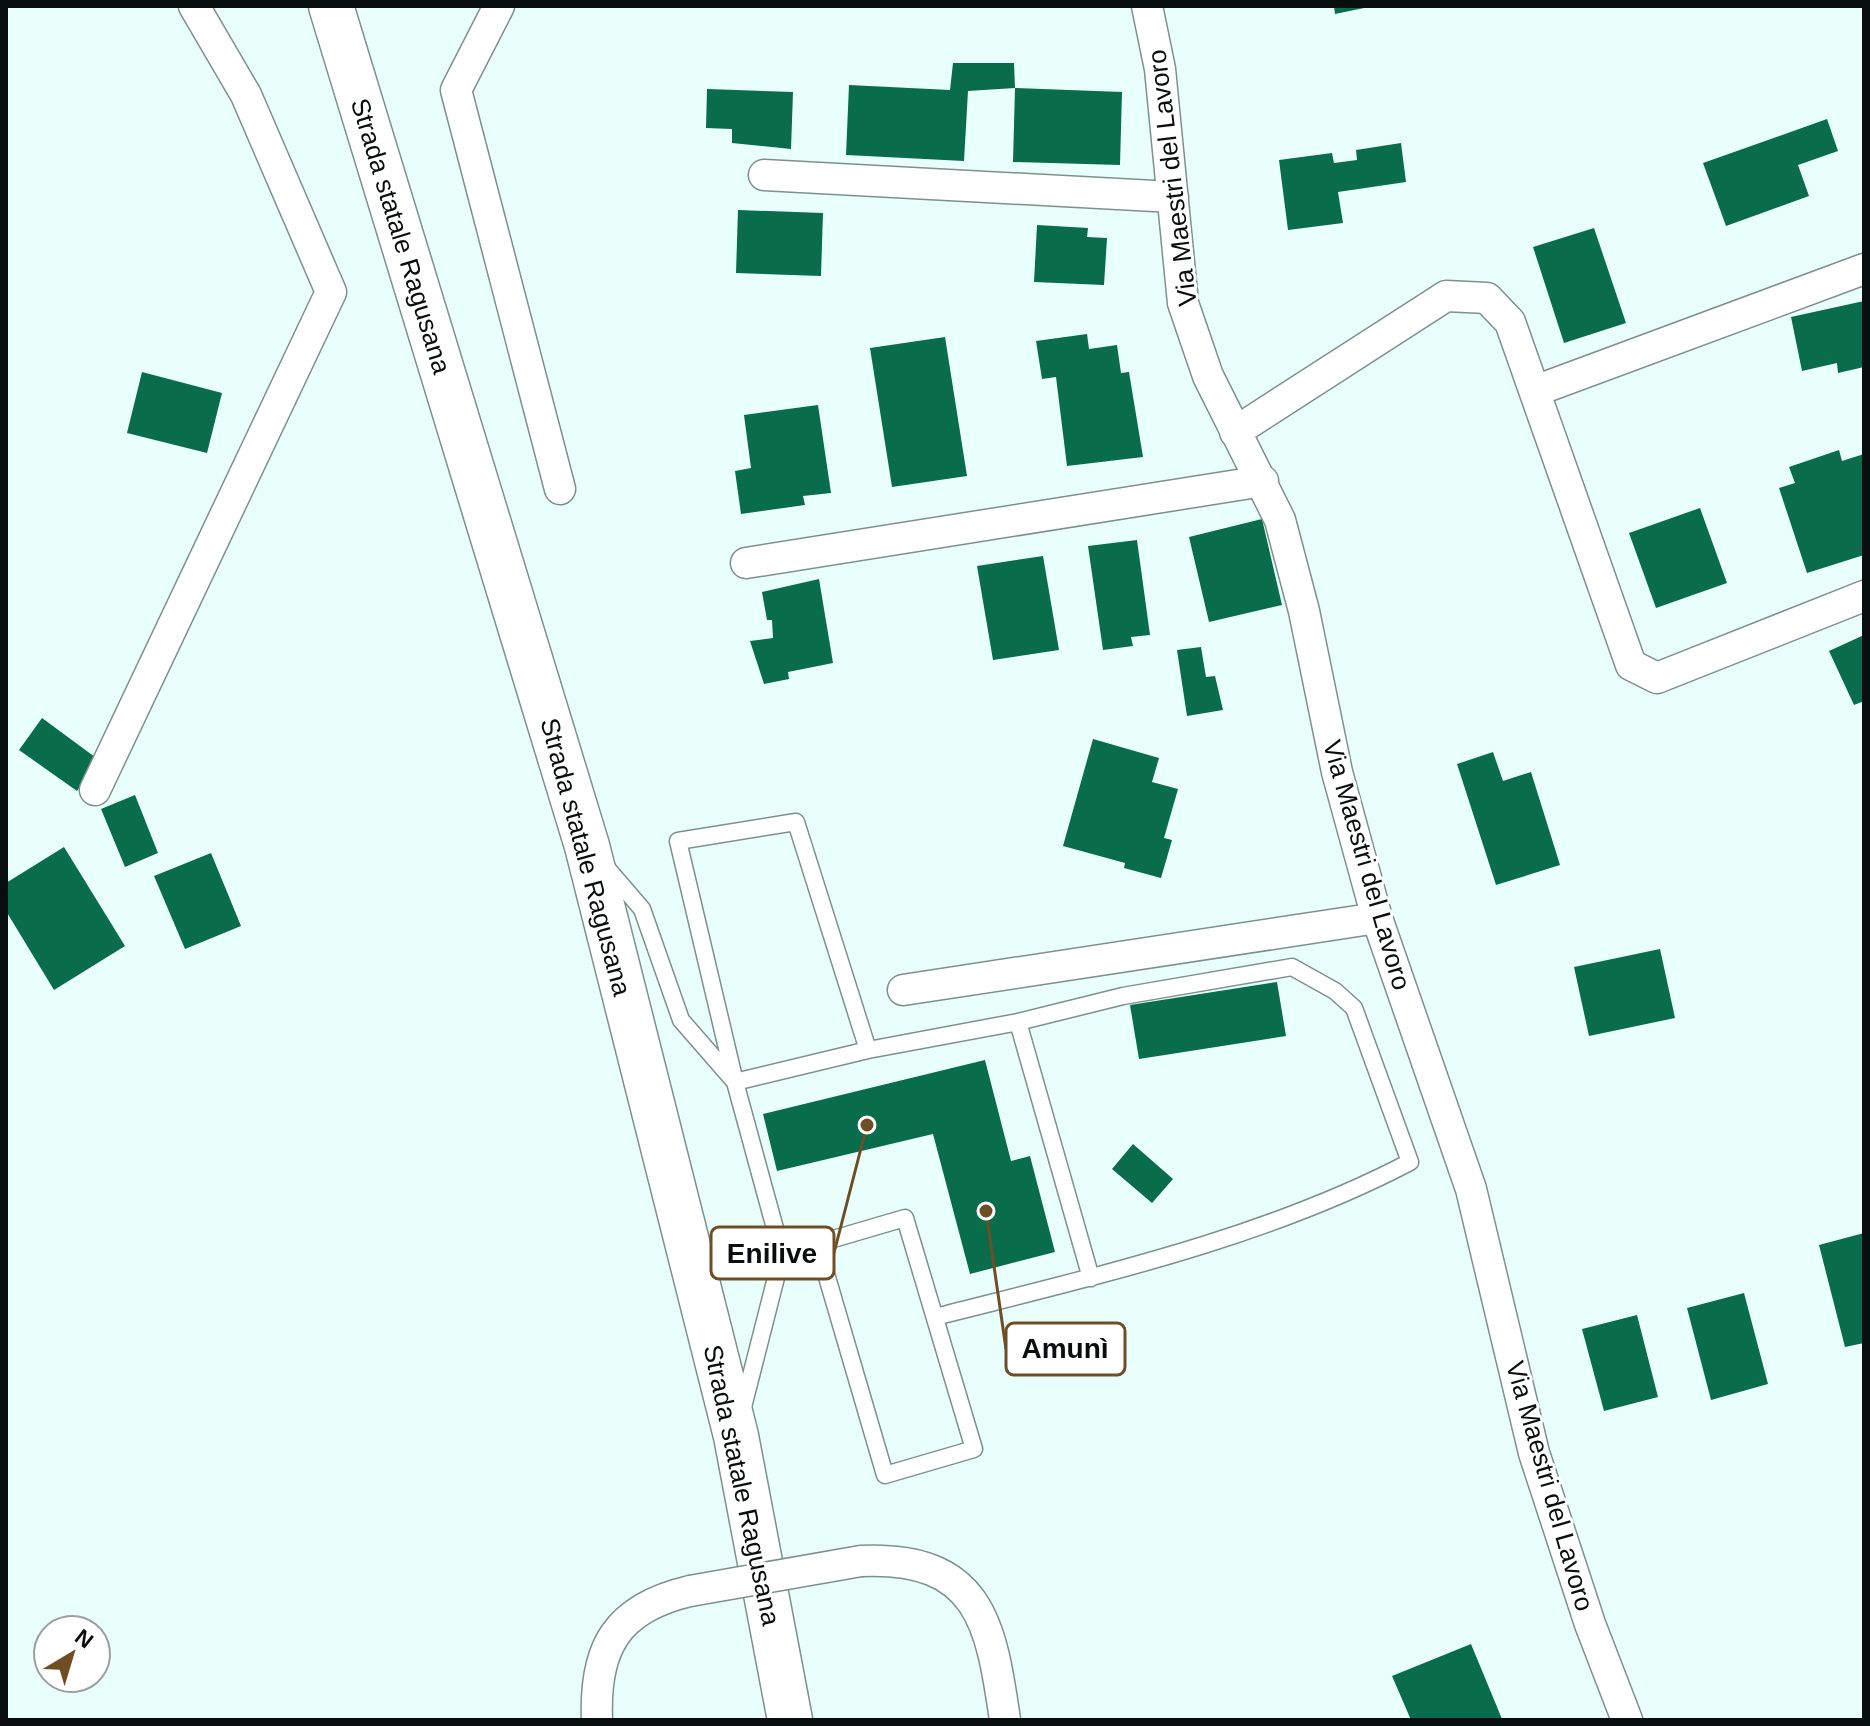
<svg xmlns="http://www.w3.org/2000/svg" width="1870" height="1726" viewBox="0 0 1870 1726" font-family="Arial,sans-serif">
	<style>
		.building { fill: #096c4a }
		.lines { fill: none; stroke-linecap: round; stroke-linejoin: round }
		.service-casing { stroke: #7d908d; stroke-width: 19 }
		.minor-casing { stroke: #7d908d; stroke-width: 33 }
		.primary-casing { stroke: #7d908d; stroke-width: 47 }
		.service { stroke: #fff; stroke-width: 16 }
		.minor { stroke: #fff; stroke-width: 30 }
		.primary { stroke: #fff; stroke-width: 44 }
		.minor-bridge-casing { stroke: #7d908d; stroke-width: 33; stroke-linecap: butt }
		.minor-bridge { stroke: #fff; stroke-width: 30 }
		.labels { text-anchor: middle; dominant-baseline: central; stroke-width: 6; stroke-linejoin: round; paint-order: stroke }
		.street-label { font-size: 26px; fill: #070e0d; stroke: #fff }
		.leader { fill: none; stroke: #6f4e25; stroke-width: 3 }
		.callout-dot { fill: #6f4e25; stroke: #fff; stroke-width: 3 }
		.callout { fill: #fff; stroke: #6f4e25; stroke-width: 3 }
		.callout-label { font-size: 28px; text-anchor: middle; font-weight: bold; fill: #070e0d }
	</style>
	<rect width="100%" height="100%" fill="#e9fffb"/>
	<path class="building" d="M 1334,6 L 1368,6 L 1369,7 L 1335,14 Z
		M 953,63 L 1014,63 L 1015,88 L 968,91 L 964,161 L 846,155 L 849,85 L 950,90 Z
		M 1015,88 L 1122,92 L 1120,165 L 1013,162 Z
		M 707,89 L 793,92 L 791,149 L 732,143 L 732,129 L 706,128 Z
		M 1827,119 L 1838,151 L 1798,165 L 1809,196 L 1726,226 L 1703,163 Z
		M 1401,143 L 1406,182 L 1338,192 L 1343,223 L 1288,230 L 1279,160 L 1332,153 L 1334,163 L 1357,160 L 1356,150 Z
		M 738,210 L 823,213 L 821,276 L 736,273 Z
		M 1037,225 L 1088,228 L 1087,237 L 1107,238 L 1104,285 L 1034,282 Z
		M 1594,228 L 1626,323 L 1564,343 L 1533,247 Z
		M 1864,301 L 1864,367 L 1838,373 L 1837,363 L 1802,371 L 1791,317 Z
		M 1087,334 L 1089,349 L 1117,345 L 1121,373 L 1129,372 L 1143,457 L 1067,466 L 1056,377 L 1042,379 L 1036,341 Z
		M 945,337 L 967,476 L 892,487 L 870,348 Z
		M 142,372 L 222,393 L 207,453 L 127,433 Z
		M 818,405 L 831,493 L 803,496 L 805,505 L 741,514 L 735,471 L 751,468 L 744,415 Z
		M 1839,450 L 1842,461 L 1864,454 L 1864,555 L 1807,573 L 1779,488 L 1795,483 L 1789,467 Z
		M 1700,508 L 1727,583 L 1656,608 L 1629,533 Z
		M 1262,519 L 1282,605 L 1209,622 L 1189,537 Z
		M 1137,540 L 1150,635 L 1131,637 L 1133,646 L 1103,650 L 1088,546 Z
		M 1043,556 L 1059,650 L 993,660 L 977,566 Z
		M 819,579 L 833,663 L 788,672 L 789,679 L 764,684 L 750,641 L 773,638 L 772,620 L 767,620 L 762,592 Z
		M 1864,635 L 1864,701 L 1854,705 L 1829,651 Z
		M 1201,647 L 1206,677 L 1215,676 L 1223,710 L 1187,716 L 1177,650 Z
		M 42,718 L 99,760 L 77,791 L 19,750 Z
		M 1093,739 L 1159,758 L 1152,782 L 1178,789 L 1164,838 L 1172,840 L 1161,878 L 1124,868 L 1125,863 L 1063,846 Z
		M 1493,752 L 1503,781 L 1531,772 L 1560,865 L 1496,885 L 1457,764 Z
		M 135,795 L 158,853 L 125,867 L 101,809 Z
		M 64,847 L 125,946 L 54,990 L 6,911 L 6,883 Z
		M 211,853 L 241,926 L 185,949 L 154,876 Z
		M 1660,949 L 1675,1018 L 1589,1036 L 1574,967 Z
		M 1277,982 L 1286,1036 L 1139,1059 L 1130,1005 Z
		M 985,1060 L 1011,1161 L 1030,1156 L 1055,1252 L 970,1274 L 933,1134 L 777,1171 L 763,1114 Z
		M 1133,1144 L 1173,1179 L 1152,1203 L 1112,1169 Z
		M 1864,1233 L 1864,1343 L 1845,1347 L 1819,1245 Z
		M 1744,1293 L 1768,1384 L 1711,1400 L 1687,1308 Z
		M 1637,1315 L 1658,1397 L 1604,1411 L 1582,1329 Z
		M 1471,1644 L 1502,1719 L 1411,1720 L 1392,1676 Z"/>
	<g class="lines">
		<defs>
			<path id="service" d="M 605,866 L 642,909 L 681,1020 L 735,1082 L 782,1254 L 742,1411
				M 1018,1022 L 1091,1278
				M 868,1050 L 796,822 L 678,841 L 735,1082 L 868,1050 L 1018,1022 L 1123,996 L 1292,967 L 1335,991 L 1354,1008 L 1410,1162 C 1263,1239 1095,1276 935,1317
				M 782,1254 L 905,1218 L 974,1449 L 885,1475 L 817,1243"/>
			<path id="minor" d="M 499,6 L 456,90 L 560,489
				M 1147,6 L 1160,69 L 1183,303 L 1208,376 L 1280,520 L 1304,611 L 1337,772 L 1377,918 L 1471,1189 L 1534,1453 L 1590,1624 L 1627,1720
				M 764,175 L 1173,197
				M 1535,391 L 1864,269
				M 1235,432 L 1446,296 L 1487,298 L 1510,322 L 1631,665 L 1657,678 L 1864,596
				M 746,563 L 1263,481
				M 95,790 L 331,292 L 246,95 L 194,6
				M 903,990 L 1377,918
				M 861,1561 C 980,1556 991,1623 1005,1720
				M 597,1720 C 594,1647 617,1608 690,1591"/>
			<path id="primary" d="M 331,6 L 587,846 L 736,1436 L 790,1720"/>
		</defs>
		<use href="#service" class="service-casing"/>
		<use href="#minor" class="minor-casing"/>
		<use href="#primary" class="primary-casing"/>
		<use href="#service" class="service"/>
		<use href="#minor" class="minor"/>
		<use href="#primary" class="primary"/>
		<defs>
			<path id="minor-bridge" d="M 690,1591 L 861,1561"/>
		</defs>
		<use href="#minor-bridge" class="minor-bridge-casing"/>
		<use href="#minor-bridge" class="minor-bridge"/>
	</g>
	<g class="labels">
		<g class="street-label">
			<text transform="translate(1172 178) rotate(-97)">Via Maestri del Lavoro</text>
			<text transform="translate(401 236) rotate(73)">Strada statale Ragusana</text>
			<text transform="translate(586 857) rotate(75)">Strada statale Ragusana</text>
			<text transform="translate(1367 865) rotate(74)">Via Maestri del Lavoro</text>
			<text transform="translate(742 1485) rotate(78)">Strada statale Ragusana</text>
			<text transform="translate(1550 1486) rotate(74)">Via Maestri del Lavoro</text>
		</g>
	</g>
	<path class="leader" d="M867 1125L834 1253M986 1211L1006 1349"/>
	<g class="callout-dot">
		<circle cx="867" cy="1125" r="8"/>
		<circle cx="986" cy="1211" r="8"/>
	</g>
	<g class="callout">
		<rect x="711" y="1227" width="123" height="52" rx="8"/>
		<rect x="1006" y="1323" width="119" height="52" rx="8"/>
	</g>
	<g class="callout-label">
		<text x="772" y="1263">Enilive</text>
		<text x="1065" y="1358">Amunì</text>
	</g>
	<rect width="1870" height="1726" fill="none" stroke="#070e0d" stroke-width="16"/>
	<g transform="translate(72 1654) rotate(38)"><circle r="38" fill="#ffffff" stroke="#9c9f9e" stroke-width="2"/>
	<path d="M0-6L14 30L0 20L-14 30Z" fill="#6f4e25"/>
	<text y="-12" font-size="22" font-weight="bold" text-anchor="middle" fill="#070e0d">N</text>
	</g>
</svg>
